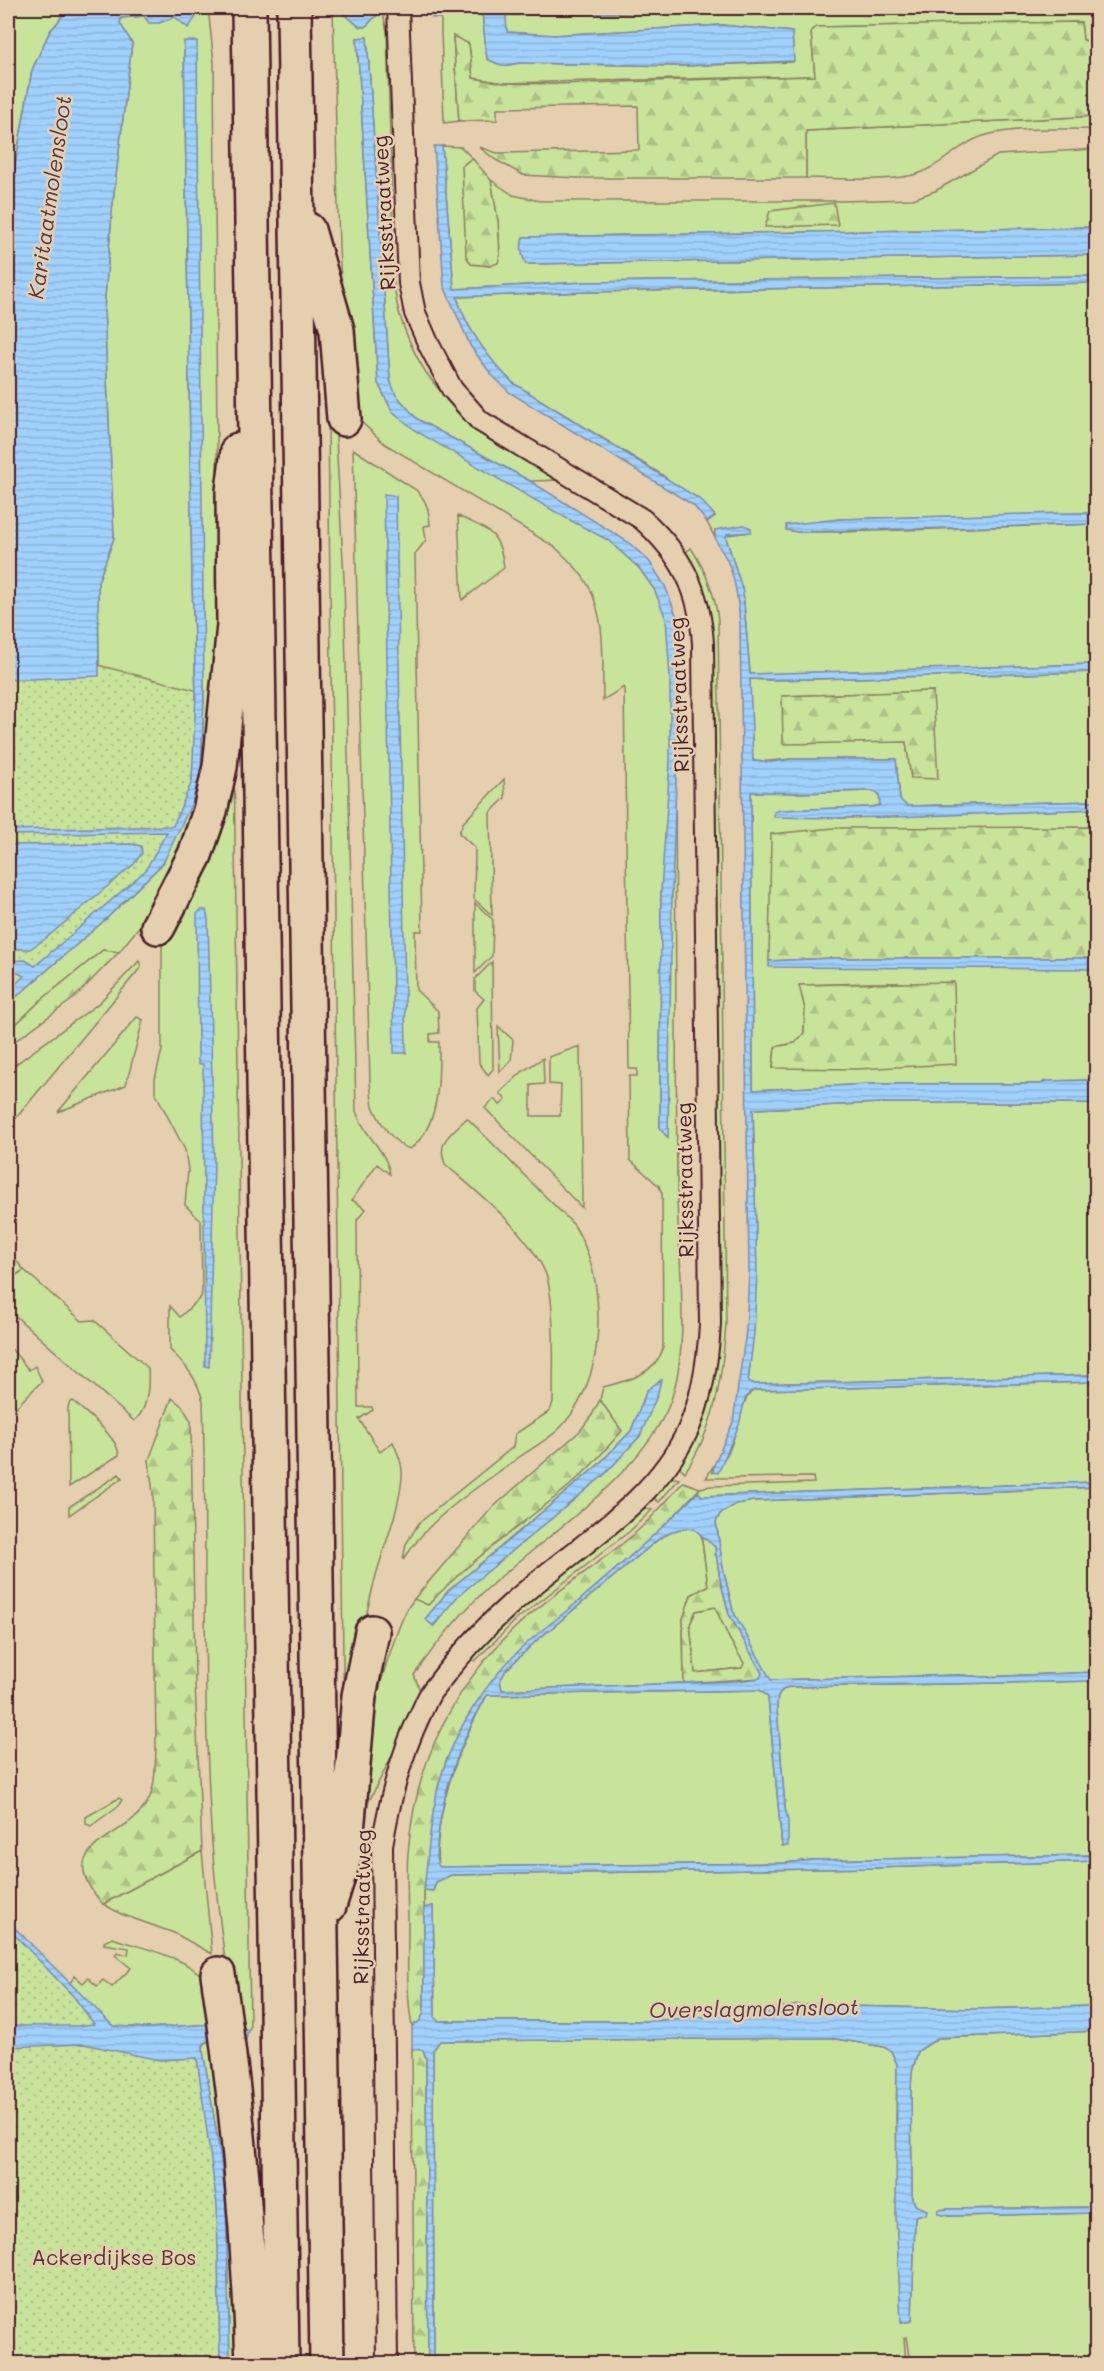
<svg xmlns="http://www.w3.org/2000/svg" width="1104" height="2371" viewBox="0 0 1104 2371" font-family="Mali,sans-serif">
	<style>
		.grass { fill: #c8e39a; stroke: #898162; stroke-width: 1.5; fill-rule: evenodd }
		.forest { fill: url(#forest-firs); stroke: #898162; stroke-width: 1.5; fill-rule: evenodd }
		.park { fill: url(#park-dots); stroke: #898162; stroke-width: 1.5 }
		.water { fill: url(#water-rules); stroke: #7e8aa9; stroke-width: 1.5; fill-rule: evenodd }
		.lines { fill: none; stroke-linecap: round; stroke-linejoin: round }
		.minor-casing { stroke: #4a1f2b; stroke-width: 24 }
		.motorway-casing { stroke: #4a1f2b; stroke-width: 38 }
		.minor { stroke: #e6cfaf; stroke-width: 20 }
		.motorway { stroke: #e6cfaf; stroke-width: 33 }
		.labels { text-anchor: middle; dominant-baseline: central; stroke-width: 5; stroke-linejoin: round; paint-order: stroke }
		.street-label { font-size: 21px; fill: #4a1f2b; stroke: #e6cfaf }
		.park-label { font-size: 21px; fill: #573336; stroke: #e6cfaf }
		.water-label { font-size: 22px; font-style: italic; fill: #573a4a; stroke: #e6cfaf }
	</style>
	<defs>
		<pattern id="forest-firs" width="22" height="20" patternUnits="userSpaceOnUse" patternTransform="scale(1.5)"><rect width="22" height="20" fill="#c8e39a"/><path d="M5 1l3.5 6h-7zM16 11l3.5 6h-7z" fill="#adc285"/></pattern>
		<pattern id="park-dots" width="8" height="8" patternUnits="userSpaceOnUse" patternTransform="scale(1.5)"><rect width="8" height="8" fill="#c8e39a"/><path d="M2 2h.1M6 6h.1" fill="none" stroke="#adc285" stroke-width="1.8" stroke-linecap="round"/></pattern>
		<pattern id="water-rules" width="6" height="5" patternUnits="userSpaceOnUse" patternTransform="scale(1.5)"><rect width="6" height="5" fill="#a0d1fd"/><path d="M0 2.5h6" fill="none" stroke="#8bb3d9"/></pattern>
	</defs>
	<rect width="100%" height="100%" fill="#e6cfaf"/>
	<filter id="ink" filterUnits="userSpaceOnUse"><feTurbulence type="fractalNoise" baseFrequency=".0167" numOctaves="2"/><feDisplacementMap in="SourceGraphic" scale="12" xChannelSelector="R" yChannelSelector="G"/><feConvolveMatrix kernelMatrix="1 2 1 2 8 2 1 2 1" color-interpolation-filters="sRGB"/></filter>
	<g filter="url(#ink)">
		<path class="grass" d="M 8,8 L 66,8 L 59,21 L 50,31 L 32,70 L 8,205 Z
			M 208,8 L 214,63 L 219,698 L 204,800 L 154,908 L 119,952 L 103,950 L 40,1001 L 8,1032 L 8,1004 L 106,919 L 163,863 L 201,770 L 204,695 L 184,41 L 192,583 L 196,694 L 8,680 L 99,675 L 98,582 L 114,538 L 104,309 L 113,201 L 132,43 L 120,24 L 121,18 L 144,16 L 159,23 L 175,17 L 206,10 Z
			M 333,8 L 337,8 L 360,27 L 365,27 L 382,10 L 387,31 C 389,90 390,149 392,208 C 393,239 391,273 397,304 C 402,326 413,352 425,371 C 460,423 510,451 563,480 L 530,481 L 417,419 L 395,394 L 390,381 L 367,37 L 357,38 L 378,383 L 392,411 L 476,466 L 608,540 L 639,568 L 674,617 L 675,693 C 676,861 675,1028 677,1196 C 678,1258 693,1356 666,1412 C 631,1483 546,1535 488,1588 C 460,1613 436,1644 414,1675 L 422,1696 L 359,1821 C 365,1761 372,1701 393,1644 C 399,1628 403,1613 414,1599 L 429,1604 L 461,1570 L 565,1489 L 621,1431 L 600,1400 L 603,1387 C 627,1381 654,1375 663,1349 L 662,1194 L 659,1186 L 630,1160 L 629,1076 L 637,1076 L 637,1069 L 629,1069 L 624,687 L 603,700 C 602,662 607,620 588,585 C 580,570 567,559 555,547 L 385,444 L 357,418 L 347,368 L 339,249 ZM 672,891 L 660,1129 L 661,892 ZM 647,1390 L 640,1436 L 605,1474 L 456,1597 L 434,1626 L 426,1619 L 448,1591 L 597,1466 L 631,1431 Z
			M 859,8 L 1096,8 L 1096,44 L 1083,40 L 1081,22 L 816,27 L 811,32 L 815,76 L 504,83 L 473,78 L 469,44 L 453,36 L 459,121 L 444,123 L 441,31 L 441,18 L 446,12 L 482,12 L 487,59 L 503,66 L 519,63 L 682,66 L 793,62 L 792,32 L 722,25 L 554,35 L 506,32 L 506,15 Z
			M 1096,116 L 1096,129 C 1061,130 1022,126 987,135 C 962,141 944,164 920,173 C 892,183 837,178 806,178 L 806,131 Z
			M 442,146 L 461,147 L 472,158 L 465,163 L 471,264 L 490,266 L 500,254 L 498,221 L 491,180 L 513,195 L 540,201 L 841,201 L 913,199 L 935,191 L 998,155 L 1096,149 L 1096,227 L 524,237 L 526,264 L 1096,255 L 1096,276 L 586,282 L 454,289 Z
			M 1096,283 L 1096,513 L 839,519 L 787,530 L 798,532 L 841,532 L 1096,524 L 1096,664 L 763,674 L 750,674 L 743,592 L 726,538 L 727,535 L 750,532 L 715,530 L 714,536 L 707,522 L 715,516 L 661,474 L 513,383 C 491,362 465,328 457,297 L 586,292 Z
			M 328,421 L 335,422 L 344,578 L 356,1111 C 363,1135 386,1149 390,1174 L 377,1164 L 352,1200 L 366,1209 L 357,1220 L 358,1407 L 372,1407 L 373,1410 L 359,1419 L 380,1452 L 393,1442 C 398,1454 403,1464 402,1477 C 399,1512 384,1545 375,1579 C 361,1632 353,1686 344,1741 Z
			M 353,449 L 416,490 C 427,501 429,510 430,525 L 424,526 L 426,540 L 415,554 L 422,931 L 415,931 L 416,990 L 438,1011 L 439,1033 L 430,1034 L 430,1042 L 439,1042 C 439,1077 441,1126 410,1149 C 394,1145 379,1121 373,1106 C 371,1098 371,1089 370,1082 Z
			M 458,516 C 489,530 500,532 504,568 L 462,600 Z
			M 691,548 C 706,571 715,594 718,620 L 726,1324 C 722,1377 716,1426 685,1472 L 679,1466 L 679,1462 L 702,1417 L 712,644 C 711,610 704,581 685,553 Z
			M 1096,672 L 1096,801 L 907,806 L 900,800 L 896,759 L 791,759 L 758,762 L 751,759 L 750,679 L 770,680 ZM 933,691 L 911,778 L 906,742 L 783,696 Z
			M 234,758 L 250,2028 L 248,2030 L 234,2024 C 225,1959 215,1894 211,1829 C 202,1687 207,1544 203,1401 C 197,1379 187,1366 170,1350 L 170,1306 L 180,1317 L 201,1297 L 202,1292 L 201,1221 L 185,1205 L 188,1170 L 185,1150 L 155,1092 L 155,1079 L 162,1050 L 162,947 Z
			M 504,779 L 505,798 L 490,813 L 492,915 L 474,899 L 475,848 L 459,833 L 463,823 Z
			M 751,791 L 793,793 L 872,791 L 879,794 L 880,805 L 872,807 L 780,810 L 841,818 L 1096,809 L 1096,875 L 1093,827 L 769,960 L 1096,958 L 1096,1080 L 1045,1081 L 1041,1084 L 871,1084 L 753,1090 ZM 870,983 L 954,983 L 773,1068 L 775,1047 L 795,1043 L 804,1033 L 805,1009 L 800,985 Z
			M 475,903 L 493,920 L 492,956 L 475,973 Z
			M 139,961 L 141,967 L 12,1123 L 8,1134 L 8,1070 L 99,1003 Z
			M 492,962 L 493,1069 L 488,1075 L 479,1063 L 477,1008 L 484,999 L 475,991 L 475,979 Z
			M 137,1017 L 143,1020 L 126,1085 L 58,1112 Z
			M 498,1026 L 513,1040 L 511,1060 L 500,1072 Z
			M 580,1046 L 582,1208 L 485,1108 L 494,1099 L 500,1105 L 506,1100 L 500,1093 L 523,1071 L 543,1058 L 544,1084 L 531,1085 L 531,1116 L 560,1116 L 561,1085 L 549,1084 L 549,1057 Z
			M 880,1103 L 1096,1103 L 1096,1375 L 756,1384 L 748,1382 C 758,1291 756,1201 753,1109 Z
			M 467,1118 L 574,1225 C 592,1255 598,1285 598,1320 C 598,1358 588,1398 562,1426 C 551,1438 532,1448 518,1458 C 488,1480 446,1507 422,1535 C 415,1543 409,1552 403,1560 L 406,1544 L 419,1523 L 513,1447 L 515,1434 L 550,1411 L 553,1402 C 553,1371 556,1298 545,1272 C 526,1230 479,1194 445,1164 C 436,1141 451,1134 467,1118 Z
			M 24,1270 L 82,1321 L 94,1320 L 148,1368 C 149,1385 148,1410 134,1421 L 13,1314 L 8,1312 L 8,1280 Z
			M 8,1345 L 29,1370 L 35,1366 L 42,1381 L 8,1415 Z
			M 1096,1382 L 1096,1482 L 702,1496 L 698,1492 L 700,1488 L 711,1486 L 814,1483 L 813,1477 L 706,1478 L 714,1465 L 713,1472 C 718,1466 724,1460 728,1453 C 737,1438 740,1395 755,1390 Z
			M 73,1401 C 86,1414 118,1436 119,1455 L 69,1487 L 68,1408 L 69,1403 Z
			M 119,1474 L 122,1478 L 69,1515 L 69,1507 Z
			M 669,1477 L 679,1479 L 659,1502 L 655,1499 L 655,1493 Z
			M 1096,1487 L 1096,1672 L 983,1677 L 961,1675 L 770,1680 L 733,1611 L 723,1568 L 716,1522 L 720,1514 L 736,1504 L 753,1501 Z
			M 643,1508 L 652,1510 L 630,1531 L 516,1620 L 475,1661 L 471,1657 L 511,1615 Z
			M 686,1528 L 694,1529 L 701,1533 L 708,1586 L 691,1595 L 683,1619 L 684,1683 L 502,1690 L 500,1681 L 506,1670 L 535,1642 L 660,1538 L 676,1530 Z
			M 715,1607 L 730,1640 L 745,1663 L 742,1668 L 695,1673 L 690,1624 L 696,1611 Z
			M 1096,1681 L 1096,1855 L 875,1859 L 812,1860 L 785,1863 L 440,1867 L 438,1865 C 436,1851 438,1837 440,1823 C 448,1776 465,1736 487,1695 L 760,1690 L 768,1697 L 782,1846 C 788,1832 788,1823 785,1808 L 777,1708 C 777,1697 777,1692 788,1687 Z
			M 119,1798 L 122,1800 L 118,1806 L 91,1826 L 86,1824 L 86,1817 Z
			M 202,1851 L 212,1954 L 174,1933 L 121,1914 L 103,1904 Z
			M 1096,1861 L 1096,2006 L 975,2009 L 800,2005 L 726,2015 L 647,2021 L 439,2021 L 435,2018 L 433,1906 L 424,1908 L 424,1890 L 433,1891 L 436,1882 L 451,1875 L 873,1868 Z
			M 112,1938 C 138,1947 188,1957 204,1979 C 210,1988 213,2013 216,2024 L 147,2028 L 113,2026 L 69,1984 L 75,1976 L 83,1983 L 88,1978 L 97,1986 L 103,1980 L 112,1987 L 131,1968 L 115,1955 L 117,1952 L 128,1955 L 129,1948 L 104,1944 L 104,1942 Z
			M 1096,2031 L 1096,2207 L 948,2209 L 939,2210 L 938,2214 L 949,2216 L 1096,2213 L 1096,2363 L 910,2363 L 906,2337 L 904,2338 L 906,2363 L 434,2363 L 433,2050 L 440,2041 L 831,2038 L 884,2047 L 891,2051 L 897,2064 L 896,2119 L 902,2323 L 912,2320 L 915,2217 L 918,2215 L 925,2215 L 926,2210 L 915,2205 L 912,2195 L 911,2088 L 912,2072 L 918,2051 L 938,2038 Z
			M 213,2040 L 246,2363 L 230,2363 L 226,2205 L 220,2154 L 203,2051 C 203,2043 206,2042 213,2040 Z"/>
		<path class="forest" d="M 1081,22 L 1083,40 L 1096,44 L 1096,116 L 806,131 L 806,178 L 578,178 L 523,175 L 496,160 L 479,147 L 497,153 L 639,150 L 638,106 L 497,108 L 497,120 L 459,121 L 453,36 L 469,44 L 473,78 L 504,83 L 556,84 L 815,76 L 811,32 L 816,27 Z
			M 472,158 L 491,180 L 498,221 L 500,254 L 498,263 L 490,266 L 471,264 L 466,256 L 462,166 Z
			M 834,203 L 838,225 L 765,227 L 770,211 Z
			M 933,691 L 938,779 L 911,778 L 906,742 L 783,744 L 782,696 Z
			M 1093,827 L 1096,875 L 1096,958 L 834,958 L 769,961 L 771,834 L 834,828 Z
			M 103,950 L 119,952 L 73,999 L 8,1046 L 8,1032 L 40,1001 Z
			M 954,982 L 956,1064 L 856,1069 L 773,1068 L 775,1047 L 795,1043 L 804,1033 L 805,1009 L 799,985 Z
			M 8,1250 L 24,1270 L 8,1280 Z
			M 172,1398 L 182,1406 L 191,1421 L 195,1682 L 202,1851 L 103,1904 C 48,1844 125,1841 147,1803 C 156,1788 155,1766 156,1749 L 153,1494 L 149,1460 Z
			M 600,1400 L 622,1431 C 603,1452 585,1474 563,1491 C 517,1528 469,1561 428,1605 L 414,1599 L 490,1510 L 580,1431 L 592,1415 Z
			M 683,1482 L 700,1488 L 657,1534 L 573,1606 L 533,1638 L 504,1667 L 447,1758 L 438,1787 L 424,1890 L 424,2013 L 419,2022 L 412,2026 C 406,1993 408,1959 408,1926 C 408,1902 406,1877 408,1853 C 415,1762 452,1687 518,1625 C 554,1592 596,1566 633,1535 C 651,1519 667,1501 683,1482 Z
			M 701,1533 L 715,1547 L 720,1579 L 729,1614 L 762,1673 L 761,1678 L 684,1683 L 683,1619 L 691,1595 L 708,1586 ZM 715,1607 L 730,1640 L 744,1663 L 742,1668 L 695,1673 L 690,1624 L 696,1611 Z
			M 412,2049 L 423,2050 L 426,2058 L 428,2363 L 414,2363 Z"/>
		<path class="park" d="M 82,661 L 199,691 L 191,792 L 159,857 L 131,888 L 8,999 L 8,662 Z
			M 8,1925 L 96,2016 L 112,2040 L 195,2047 L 220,2200 L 224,2363 L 8,2363 Z"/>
		<path class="water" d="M 66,8 L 208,8 L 199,13 L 188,28 L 175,17 L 159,23 L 149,23 L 144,16 L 121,18 L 120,23 L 132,43 L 113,201 L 104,309 L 114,538 L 98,582 L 99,676 L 8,680 L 8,205 L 32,70 L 50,31 L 59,21 Z
			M 337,8 L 382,8 L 382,10 L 365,27 L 360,27 Z
			M 424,8 L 859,8 L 506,15 L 507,32 L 554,35 L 722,25 L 792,32 L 794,61 L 682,66 L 519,63 L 503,66 L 487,59 L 482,12 L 446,12 L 441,18 L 432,18 L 431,13 Z
			M 367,37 L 390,380 L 396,395 L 417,419 L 530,481 L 628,542 L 649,561 L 665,586 L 678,620 L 680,672 L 672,891 L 668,1138 L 660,1129 L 661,891 L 670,762 L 670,677 L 666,619 L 654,589 L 639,568 L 608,540 L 566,518 L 416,431 L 392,411 L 378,383 L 357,38 Z
			M 184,41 L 197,41 L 204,695 L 201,770 L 192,803 L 163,863 L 106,919 L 8,1004 L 8,991 L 24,976 L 8,968 L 8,961 L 25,960 L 35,966 L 145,871 L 167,832 L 8,835 L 8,830 L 173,826 L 192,781 L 196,694 L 192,583 Z
			M 434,146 L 442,146 L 454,289 L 586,282 L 1096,276 L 1096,283 L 586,292 L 457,297 C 465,327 491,362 513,383 L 701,500 L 715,516 L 707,522 L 693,505 L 509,392 L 491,374 L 471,347 L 444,286 Z
			M 1096,227 L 1096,255 L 526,264 C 521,255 520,247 523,237 Z
			M 384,494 L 396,496 L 406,1053 L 394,1053 Z
			M 1060,513 L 1096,513 L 1096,524 L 798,532 L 786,530 L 786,525 L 839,519 Z
			M 744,525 L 751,528 L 751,532 L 727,534 L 726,538 L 743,592 L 750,674 L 1096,664 L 1096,672 L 770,680 L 750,679 L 753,761 L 772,762 L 791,759 L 896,759 L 900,800 L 907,806 L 1096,801 L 1096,809 C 989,813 881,820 774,817 L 774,812 L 780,810 L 872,807 L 880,805 L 879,794 L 872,791 L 793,793 L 751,792 L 753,1090 L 871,1084 L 1041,1084 L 1045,1081 L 1096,1080 L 1096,1103 L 880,1103 L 753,1109 L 757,1273 L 754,1333 L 748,1382 L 756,1384 L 1096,1375 L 1096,1382 L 755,1390 L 750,1392 L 745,1399 L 739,1425 L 718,1473 L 713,1472 L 714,1465 L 733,1422 L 746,1331 L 749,1273 L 740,623 C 738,602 736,580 727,560 C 723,551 713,541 715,530 Z
			M 131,844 L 141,846 L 142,853 L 134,864 L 45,939 L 30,949 L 8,949 L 8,845 Z
			M 201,910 L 206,910 L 208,919 L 214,1160 L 209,1367 L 205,1366 L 203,1064 L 198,1064 L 197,919 L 197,914 Z
			M 834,958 L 1096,958 L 1096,969 L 769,967 L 769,961 Z
			M 661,1380 L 657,1396 L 640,1436 L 605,1474 L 457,1597 L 433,1626 L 425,1619 L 448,1591 L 597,1466 L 631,1431 L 647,1390 Z
			M 1096,1482 L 1096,1487 L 753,1501 L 736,1504 L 720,1514 L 716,1522 L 723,1568 L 733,1611 L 771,1680 L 961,1675 L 983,1677 L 1096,1672 L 1096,1681 L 788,1687 C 777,1692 777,1697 777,1708 L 785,1808 L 788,1821 L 788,1846 L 782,1846 L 768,1697 L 760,1690 L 487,1695 C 458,1745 439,1799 436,1857 L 438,1865 L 440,1867 L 785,1863 L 812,1860 L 875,1859 L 1096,1855 L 1096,1861 L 873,1868 L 451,1875 L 436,1882 L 433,1891 L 424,1890 C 429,1847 431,1800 447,1759 C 465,1713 496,1669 534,1637 C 549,1624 565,1613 580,1600 C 621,1565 661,1530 698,1492 L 702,1496 ZM 686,1528 L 694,1529 L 715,1547 L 720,1579 L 729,1614 L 762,1673 L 760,1678 L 737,1681 L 502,1690 L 500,1681 L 506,1670 L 535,1642 L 660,1538 L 676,1530 Z
			M 433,1906 L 435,2018 L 439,2021 L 647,2021 L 726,2015 L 800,2005 L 975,2009 L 1096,2006 L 1096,2031 L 938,2038 L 918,2051 L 912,2072 L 911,2088 L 912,2195 L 915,2205 L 927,2210 L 926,2215 L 918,2215 L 915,2217 L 912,2321 L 901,2323 L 896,2216 L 897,2064 L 891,2051 L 884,2047 L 831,2038 L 440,2041 L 433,2050 L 434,2363 L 428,2363 L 426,2058 L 423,2050 L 412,2049 L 412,2026 L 419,2022 L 424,2013 L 424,1908 Z
			M 8,1921 L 113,2026 L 147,2028 L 216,2024 L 248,2030 L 246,2040 L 207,2041 L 203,2045 L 203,2051 L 220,2154 L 226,2205 L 230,2363 L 220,2363 L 217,2205 L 197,2058 L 159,2060 L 84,2044 L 8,2047 L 8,2026 L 78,2026 L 94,2024 L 74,1997 L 8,1928 Z
			M 1096,2207 L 1096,2213 L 949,2216 L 938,2214 L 938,2210 L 948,2209 Z"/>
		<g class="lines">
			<defs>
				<path id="minor" d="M 387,2364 L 382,1845 C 390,1800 400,1757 420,1715 C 424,1707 427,1698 432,1691 C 461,1652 495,1616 532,1586 C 588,1539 656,1499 688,1430 C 703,1396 708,1360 710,1324 L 703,644 C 700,590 682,555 642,519 L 480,421 L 452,389 L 428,343 L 415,313 L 409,283 L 398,8"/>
				<path id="motorway" d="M 249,8 L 282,2364
					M 294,8 L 327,2364
					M 308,230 L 337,330 L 344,419
					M 158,927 L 195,855 L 210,811 L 220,767 L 234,625 L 233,491 L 238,450
					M 329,1906 L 345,1854 L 359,1696 L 372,1632
					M 218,1974 C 237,2103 249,2234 253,2364"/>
			</defs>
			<use href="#minor" class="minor-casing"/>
			<use href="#motorway" class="motorway-casing"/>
			<use href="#minor" class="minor"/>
			<use href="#motorway" class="motorway"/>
		</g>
	</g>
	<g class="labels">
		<g class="street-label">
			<text transform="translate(383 213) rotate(-93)">Rijksstraatweg</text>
			<text transform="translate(678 695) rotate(-92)">Rijksstraatweg</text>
			<text transform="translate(684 1180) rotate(-91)">Rijksstraatweg</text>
			<text transform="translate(361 1907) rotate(-89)">Rijksstraatweg</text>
		</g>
		<g class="park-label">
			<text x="114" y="2256">Ackerdijkse Bos</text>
		</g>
		<g class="water-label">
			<text transform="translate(49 197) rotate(-82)">Karitaatmolensloot</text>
			<text transform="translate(754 2008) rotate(-1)">Overslagmolensloot</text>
		</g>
	</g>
	<rect width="1104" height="2371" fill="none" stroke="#e6cfaf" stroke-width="30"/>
	<rect x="15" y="15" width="1074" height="2341" fill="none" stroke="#4a1f2b" stroke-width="2" filter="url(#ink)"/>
</svg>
